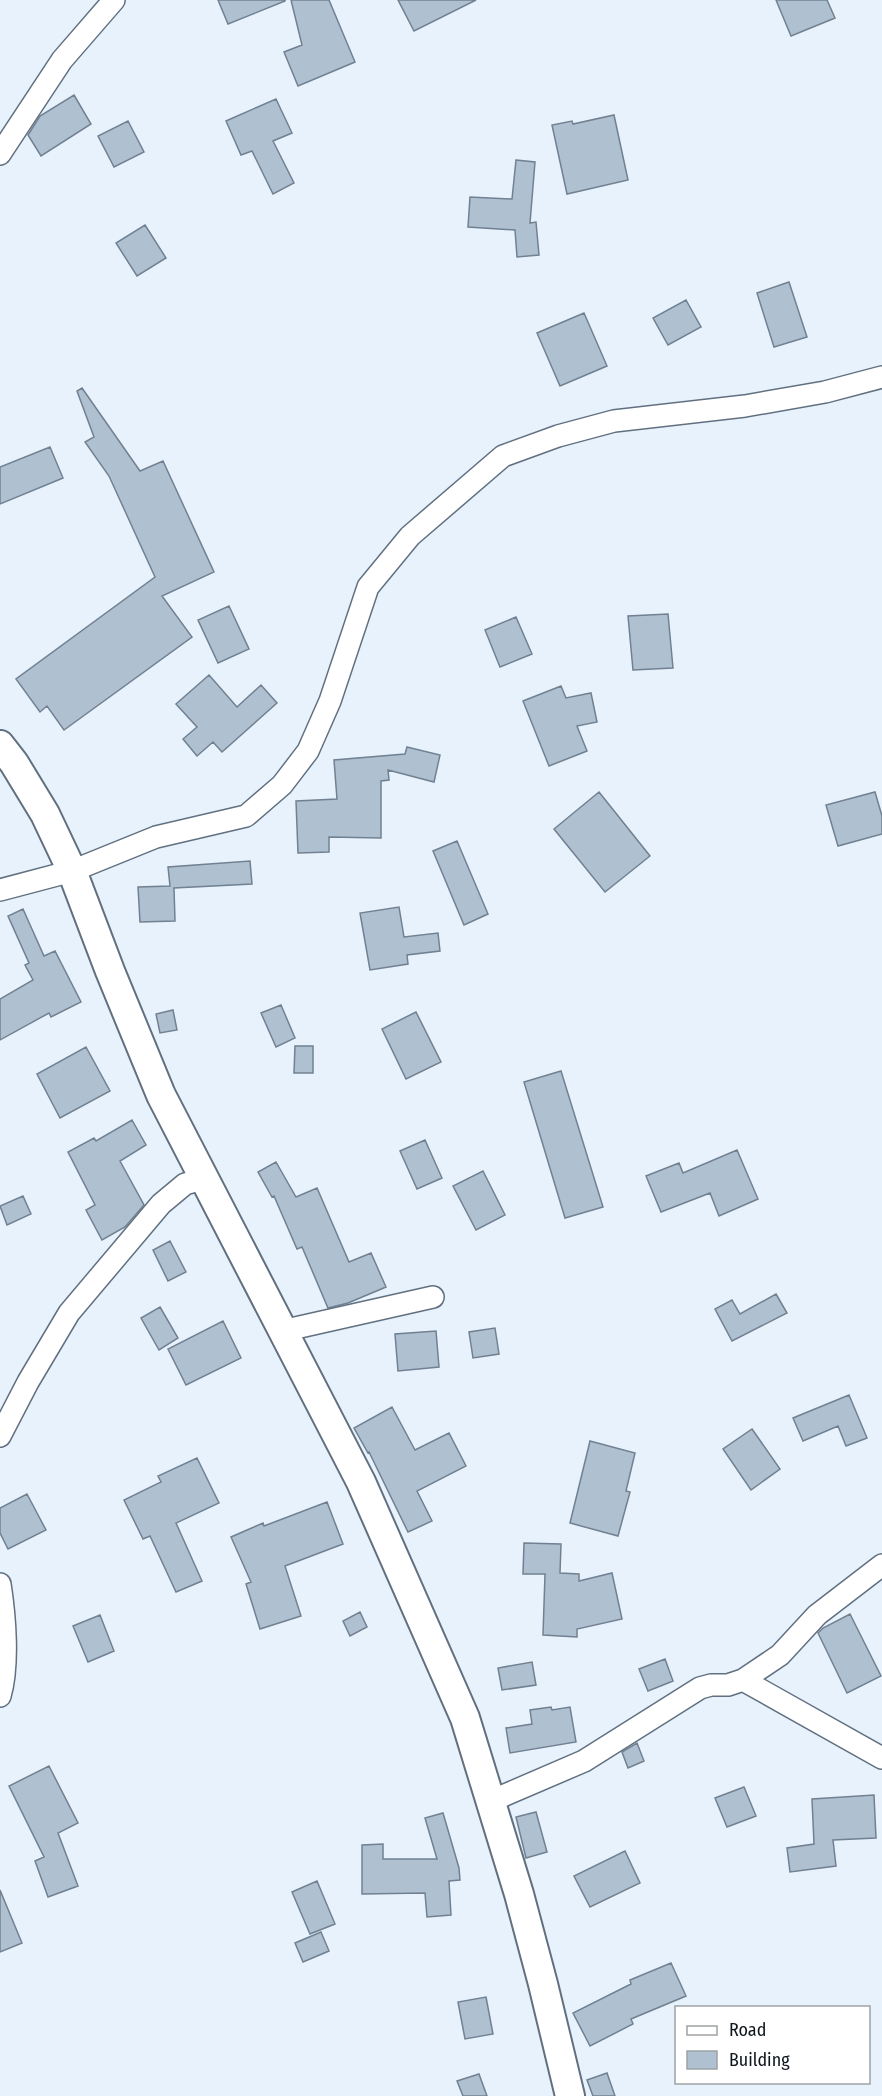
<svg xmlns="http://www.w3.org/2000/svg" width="882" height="2096" viewBox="0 0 882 2096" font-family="'Fira Sans Condensed',sans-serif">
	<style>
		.building { fill: #afc0d1; stroke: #718191; stroke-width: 1.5 }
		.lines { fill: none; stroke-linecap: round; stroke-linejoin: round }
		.street-casing { stroke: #617080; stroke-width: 24 }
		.secondary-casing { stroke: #617080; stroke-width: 32 }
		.street { stroke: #fff; stroke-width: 21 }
		.secondary { stroke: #fff; stroke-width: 28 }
	</style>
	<rect width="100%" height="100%" fill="#e7f2fd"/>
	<path class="building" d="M 218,0 L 285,0 L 285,1 L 228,24 Z
		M 291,0 L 329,0 L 355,62 L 298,86 L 284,52 L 302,45 Z
		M 398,0 L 476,0 L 414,31 Z
		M 776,0 L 827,0 L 835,18 L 791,36 Z
		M 74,95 L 91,124 L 41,156 L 28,135 L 40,116 Z
		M 276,99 L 292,133 L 273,141 L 294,183 L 273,194 L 252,151 L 241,155 L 226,121 Z
		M 614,115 L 628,180 L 567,194 L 552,125 L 572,121 L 573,124 Z
		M 128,121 L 144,152 L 114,167 L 98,136 Z
		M 516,160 L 535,162 L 530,223 L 536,222 L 539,255 L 517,257 L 515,230 L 468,227 L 470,197 L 512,199 Z
		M 145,225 L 166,258 L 137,276 L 116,243 Z
		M 789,282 L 807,337 L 774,347 L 757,293 Z
		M 686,300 L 701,327 L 668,345 L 653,318 Z
		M 584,313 L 607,366 L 560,386 L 537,333 Z
		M 82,388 L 140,471 L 163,461 L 214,572 L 162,596 L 192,637 L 64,730 L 47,706 L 40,712 L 16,679 L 155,577 L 109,476 L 85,442 L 94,437 L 77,391 Z
		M 50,447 L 63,478 L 0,504 L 0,467 Z
		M 229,606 L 249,649 L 218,663 L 198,620 Z
		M 668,614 L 673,668 L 633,670 L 628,616 Z
		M 516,617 L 532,654 L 500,667 L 485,630 Z
		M 209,675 L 237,707 L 261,685 L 277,703 L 222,752 L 213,742 L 197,756 L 183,739 L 197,727 L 176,704 Z
		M 561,686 L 566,698 L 591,693 L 597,722 L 577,726 L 587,751 L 549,766 L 523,701 Z
		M 407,747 L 440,755 L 434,782 L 388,770 L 389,780 L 381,781 L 381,838 L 329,837 L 329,852 L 298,853 L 296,801 L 337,799 L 334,760 L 405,754 Z
		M 599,792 L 650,856 L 605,892 L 554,829 Z
		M 875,792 L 882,816 L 882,834 L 838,846 L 826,805 Z
		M 457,841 L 488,914 L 464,925 L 433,851 Z
		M 250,861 L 252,884 L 174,888 L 175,921 L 140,922 L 138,887 L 170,886 L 168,867 Z
		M 399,907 L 404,937 L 438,933 L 440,951 L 407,955 L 408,964 L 370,970 L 360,913 Z
		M 23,909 L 44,956 L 55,951 L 81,1002 L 51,1017 L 49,1013 L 0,1040 L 0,999 L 33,980 L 25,965 L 29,963 L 8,916 Z
		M 281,1005 L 295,1038 L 276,1047 L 261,1013 Z
		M 173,1010 L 177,1030 L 160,1033 L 156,1014 Z
		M 416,1012 L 441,1062 L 406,1079 L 382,1029 Z
		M 295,1046 L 313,1046 L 313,1073 L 294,1073 Z
		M 86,1047 L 110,1091 L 60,1118 L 37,1074 Z
		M 561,1071 L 603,1207 L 565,1218 L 524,1082 Z
		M 132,1120 L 146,1145 L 120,1161 L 144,1205 L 125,1227 L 102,1240 L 86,1210 L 95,1205 L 68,1152 L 94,1138 L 96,1141 Z
		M 425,1140 L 442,1178 L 417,1189 L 400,1151 Z
		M 737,1150 L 758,1199 L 719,1216 L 710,1193 L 661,1212 L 646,1176 L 679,1163 L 683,1173 Z
		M 276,1162 L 296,1197 L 317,1188 L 349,1262 L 371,1253 L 386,1287 L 348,1303 L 328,1308 L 302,1247 L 297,1249 L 274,1196 L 272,1197 L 258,1172 Z
		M 483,1171 L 505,1215 L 476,1230 L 453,1186 Z
		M 23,1196 L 31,1214 L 7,1225 L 0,1206 Z
		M 170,1241 L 186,1272 L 168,1281 L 153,1250 Z
		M 776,1294 L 787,1313 L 732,1341 L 715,1309 L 732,1300 L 740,1314 Z
		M 160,1307 L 178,1338 L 159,1350 L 141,1318 Z
		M 223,1321 L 241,1358 L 186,1385 L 168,1349 Z
		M 495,1328 L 499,1354 L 473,1358 L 469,1332 Z
		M 436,1331 L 439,1367 L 398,1371 L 395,1334 Z
		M 849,1395 L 867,1438 L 846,1446 L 838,1426 L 803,1441 L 793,1418 Z
		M 392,1407 L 415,1450 L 449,1433 L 466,1466 L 417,1491 L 432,1521 L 408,1532 L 369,1452 L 368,1453 L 354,1428 Z
		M 752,1429 L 780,1469 L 751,1490 L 723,1449 Z
		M 590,1441 L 635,1453 L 626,1491 L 630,1492 L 618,1536 L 570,1523 Z
		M 197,1458 L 219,1503 L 176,1523 L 202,1581 L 176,1592 L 150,1536 L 143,1539 L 124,1500 L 161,1482 L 158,1476 Z
		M 27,1494 L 46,1530 L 8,1549 L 0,1533 L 0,1508 Z
		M 327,1502 L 343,1544 L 285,1566 L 301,1616 L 260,1629 L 246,1584 L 251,1582 L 231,1537 L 263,1523 L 264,1526 Z
		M 524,1543 L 561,1544 L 560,1573 L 579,1574 L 579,1581 L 612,1573 L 622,1619 L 577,1629 L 577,1637 L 543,1635 L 545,1574 L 523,1574 Z
		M 360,1612 L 367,1627 L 350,1636 L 343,1621 Z
		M 850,1614 L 881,1676 L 847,1693 L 818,1633 L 823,1628 Z
		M 100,1615 L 114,1651 L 88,1662 L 73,1626 Z
		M 665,1659 L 673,1681 L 648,1691 L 639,1669 Z
		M 532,1662 L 536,1685 L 502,1690 L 498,1668 Z
		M 551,1707 L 552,1710 L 570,1707 L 576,1742 L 510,1753 L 506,1728 L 532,1724 L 530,1710 Z
		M 637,1743 L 644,1761 L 628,1768 L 622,1752 Z
		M 49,1766 L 78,1823 L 58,1833 L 78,1886 L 48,1897 L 35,1861 L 44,1857 L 9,1786 Z
		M 744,1787 L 756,1816 L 727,1827 L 715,1798 Z
		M 874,1795 L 876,1838 L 833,1840 L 836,1866 L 790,1872 L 787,1848 L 814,1844 L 812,1799 Z
		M 536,1812 L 547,1852 L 526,1858 L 516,1817 Z
		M 443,1813 L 459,1868 L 460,1880 L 449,1881 L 451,1915 L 427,1917 L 425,1893 L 362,1894 L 362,1845 L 383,1844 L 383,1859 L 437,1859 L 425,1818 Z
		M 625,1851 L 640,1883 L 590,1907 L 574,1876 Z
		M 317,1881 L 335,1924 L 310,1934 L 292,1892 Z
		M 0,1890 L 22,1943 L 0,1952 Z
		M 321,1932 L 329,1951 L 303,1962 L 295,1943 Z
		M 671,1963 L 686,1996 L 631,2019 L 633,2024 L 590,2046 L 573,2013 L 631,1984 L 630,1980 Z
		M 486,1997 L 493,2034 L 465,2039 L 458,2002 Z
		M 607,2073 L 615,2096 L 593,2096 L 587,2080 Z
		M 479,2074 L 487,2096 L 463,2096 L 457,2081 Z"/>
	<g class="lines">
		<defs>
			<path id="street" d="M 0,154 L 62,60 L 114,0
				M 0,890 L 72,871 L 156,837 L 246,816 L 282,785 L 308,751 L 330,701 L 368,587 L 410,536 L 503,456 L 558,436 L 614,421 L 745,406 L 825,392 L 882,377
				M 282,1331 L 433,1297
				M 0,1436 L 28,1382 L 69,1313 L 161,1204 L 185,1184 L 203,1179
				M 0,1584 C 5,1616 9,1665 0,1696
				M 743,1680 L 882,1758
				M 491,1801 L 584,1761 L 700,1688 L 711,1685 L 728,1685 L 743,1680 L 780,1655 L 817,1615 L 882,1565"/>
			<path id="secondary" d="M 0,745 L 14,763 L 45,814 L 72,871 L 110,971 L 161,1095 L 361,1482 L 465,1718 L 519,1894 L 543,1984 L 570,2096"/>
		</defs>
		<use href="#street" class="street-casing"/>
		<use href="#secondary" class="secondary-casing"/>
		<use href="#street" class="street"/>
		<use href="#secondary" class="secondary"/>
	</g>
	<rect x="675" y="2006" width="195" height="78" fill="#ffffff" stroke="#9fa2a4" stroke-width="1.5"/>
	<rect x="687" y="2026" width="30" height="9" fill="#ffffff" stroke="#9fa2a4" stroke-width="1.5"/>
	<text x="729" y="2036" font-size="18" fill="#10161c">Road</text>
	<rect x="687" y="2051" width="30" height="18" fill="#afc0d1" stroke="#9fa2a4" stroke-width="1.5"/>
	<text x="729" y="2066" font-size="18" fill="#10161c">Building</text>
</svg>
